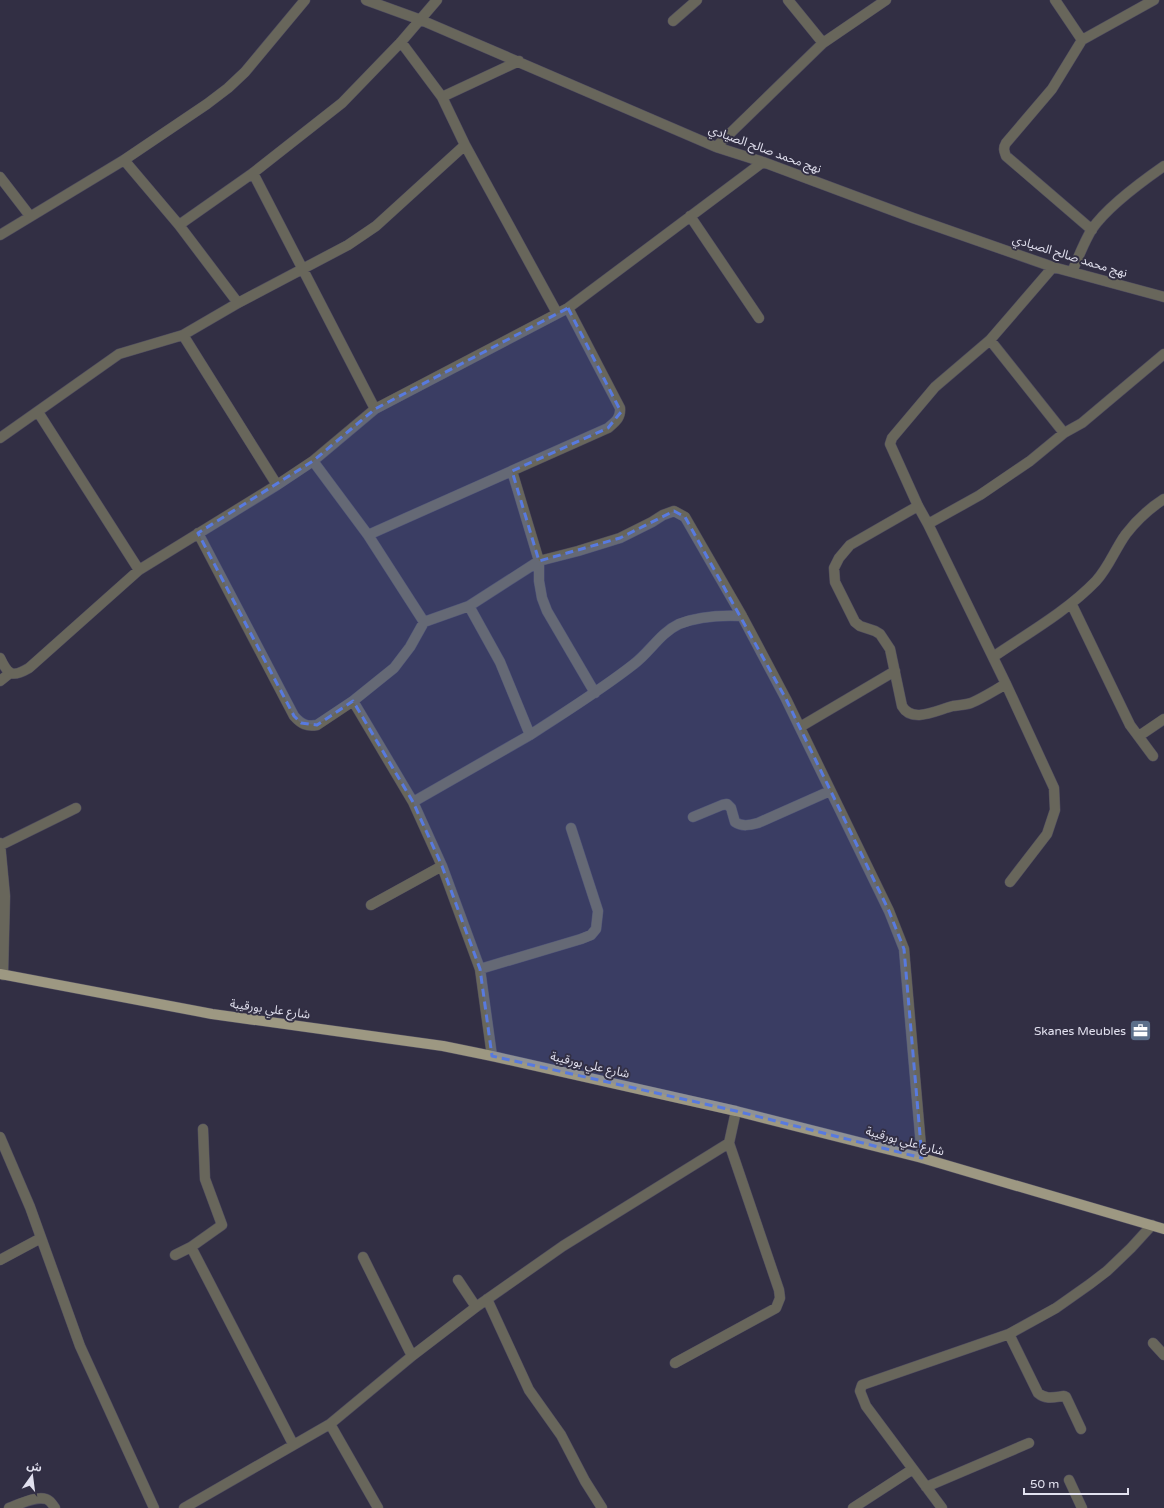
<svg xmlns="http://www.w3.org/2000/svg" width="1164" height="1508" viewBox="0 0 1164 1508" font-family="'Varela Round','Noto Sans Arabic',sans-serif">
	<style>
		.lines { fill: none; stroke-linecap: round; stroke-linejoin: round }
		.minor-casing { stroke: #4e4b5f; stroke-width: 11 }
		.major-casing { stroke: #4e4b5f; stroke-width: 11 }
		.minor { stroke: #68665b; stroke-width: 10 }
		.major { stroke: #9d9882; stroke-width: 10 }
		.marked { fill: #587adf; fill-opacity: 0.2; stroke: #587adf; stroke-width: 3; stroke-dasharray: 8 5; stroke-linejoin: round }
		.labels { text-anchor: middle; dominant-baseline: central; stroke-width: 4; stroke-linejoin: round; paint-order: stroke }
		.street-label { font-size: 12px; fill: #e2e1ef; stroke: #322f44 }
		.poi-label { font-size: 12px; fill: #e2e1ef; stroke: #322f44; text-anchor: end }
	</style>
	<rect width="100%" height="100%" fill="#322f44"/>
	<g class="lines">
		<defs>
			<path id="minor" d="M 366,0 L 421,20 L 716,147 L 763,162 L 913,218 L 1053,267 L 1164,297
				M 788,0 L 823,43
				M 1055,0 L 1082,40
				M 673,21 L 697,0
				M 401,42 L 442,97 L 465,145 L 557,313
				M 442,97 L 519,61
				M 716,147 L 823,43 L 886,0
				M 124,160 L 179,225 L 238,303
				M 253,173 L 375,409
				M 0,177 L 30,216
				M 690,216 L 759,318
				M 179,225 L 253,173 L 342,103 L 401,42 L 437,0
				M 1092,230 L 1006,156 C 1004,151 1003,148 1006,143 L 1052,89 L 1082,40 L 1154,0
				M 0,235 L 124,160 L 207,104 L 228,88 L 245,72 L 305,0
				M 1072,272 C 1078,258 1084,242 1092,229 C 1108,206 1141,182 1164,166
				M 183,335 L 277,485
				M 990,340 L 1064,433 L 1082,423 L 1164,354
				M 38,412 L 139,570
				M 0,438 L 119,354 L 183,335 L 238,303 L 348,245 L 376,226 L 465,145
				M 313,461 L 368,535 L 424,622 L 469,606 L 539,561 L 578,551 L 620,538 L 652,522 L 663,515 L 674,511 L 685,517 L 742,616 L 786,699 L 889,911 L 904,949 L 922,1158
				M 512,471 L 539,561 L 539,581 L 542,598 L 547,611 L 595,693
				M 918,506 L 850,545 L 839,558 L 834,568 L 835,582 L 855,622 L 860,626 L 875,631 L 880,634 L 890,649 L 902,706 C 912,724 937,710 953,706 C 959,705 965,705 971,703 C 983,698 995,690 1006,684
				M 928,524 L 980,495 L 1030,461 L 1064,433
				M 198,533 L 294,716 C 301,724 307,727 317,725 L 353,701 L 413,802 L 442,866 L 480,969 L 492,1056
				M 368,535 L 608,428 C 615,422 621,418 620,408 L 568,308
				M 1072,605 L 1130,725 L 1153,756
				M 469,606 L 500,662 L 530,735 C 565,712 601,690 634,664 C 650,652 660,633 679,624 C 699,616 721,615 742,616
				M 993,657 C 1028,633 1066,612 1096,581 C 1109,567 1115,549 1126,534 C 1136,521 1150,508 1164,499
				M 0,658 C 8,675 12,678 29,668 L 139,570 L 277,485 L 313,461 L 375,409 L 568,308 L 763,162
				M 0,681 L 10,673
				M 353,701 L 394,668 L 410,647 L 424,622
				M 800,727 L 895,671
				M 1139,736 L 1164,719
				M 413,802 L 530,735
				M 693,817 L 722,805 L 727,804 L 731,808 L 735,822 C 742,827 750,825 758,823 L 830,791
				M 0,843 L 5,896 L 3,975
				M 1,845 L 76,808
				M 1010,882 L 1047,834 L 1055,810 L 1054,788 L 1006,684 L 928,524 L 918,506 L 890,444 L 892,438 L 935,387 L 990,340 L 1053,267
				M 371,905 L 442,866
				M 480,969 L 581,939 L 591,935 L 596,929 L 598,911 L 571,828
				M 0,1137 L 30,1207 L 80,1346 L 154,1508
				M 191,1247 L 293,1444
				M 175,1255 L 191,1247 L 222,1225 L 205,1179 L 203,1129
				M 363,1257 L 412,1356
				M 0,1260 L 41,1238
				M 458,1280 L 476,1307
				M 487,1299 L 529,1390 L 561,1435 L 585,1481 L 602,1508
				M 1009,1334 L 1038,1393 C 1046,1400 1055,1397 1064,1396 L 1066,1397 L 1081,1429
				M 1153,1343 L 1164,1355
				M 675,1363 L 776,1308 L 780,1298 L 779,1290 L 729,1143 L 736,1111
				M 330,1424 L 378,1508
				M 1069,1480 L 1082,1508
				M 926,1487 L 1029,1443
				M 9,1508 C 20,1504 35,1496 46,1499 C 50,1500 53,1505 55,1508
				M 184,1508 L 330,1424 L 412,1356 L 476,1307 L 563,1246 L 729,1143
				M 853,1508 L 913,1469
				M 942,1508 L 866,1406 L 860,1391 L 862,1385 L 1009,1334 L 1056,1308 L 1090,1284 L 1107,1271 L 1131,1248 L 1152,1225"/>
			<path id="major" d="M 0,974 L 212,1014 L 443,1046 L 492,1056 L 736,1111 L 922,1158 L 1164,1229"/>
		</defs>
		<use href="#minor" class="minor-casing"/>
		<use href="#major" class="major-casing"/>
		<use href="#minor" class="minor"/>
		<use href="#major" class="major"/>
	</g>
	<path class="marked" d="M 568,308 L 621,412 L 608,428 L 512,471 L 539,561 L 620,538 L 674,511 L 685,517 L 786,699 L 889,911 L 904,949 L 922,1158 L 736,1111 L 492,1056 L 480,969 L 442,866 L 413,802 L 353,701 L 317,725 L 301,723 L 294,716 L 198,533 L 313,461 L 375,409 Z"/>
	<defs>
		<symbol id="office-square" viewBox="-11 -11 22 22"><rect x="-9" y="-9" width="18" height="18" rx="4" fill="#5c6f8a" stroke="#322f44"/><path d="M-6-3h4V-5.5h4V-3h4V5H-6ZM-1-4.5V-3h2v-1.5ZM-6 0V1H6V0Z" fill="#fff"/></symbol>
	</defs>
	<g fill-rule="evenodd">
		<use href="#office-square" x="1128" y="1018" width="25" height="25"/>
	</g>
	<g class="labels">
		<g class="street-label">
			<text transform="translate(765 149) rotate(20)">نهج محمد صالح الصيادي</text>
			<text transform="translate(1070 256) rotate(17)">نهج محمد صالح الصيادي</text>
			<text transform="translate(270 1009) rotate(8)">شارع علي بورقيبة</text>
			<text transform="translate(590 1065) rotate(13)">شارع علي بورقيبة</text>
			<text transform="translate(905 1141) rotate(15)">شارع علي بورقيبة</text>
		</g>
		<g class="poi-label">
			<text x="1126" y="1031">Skanes Meubles</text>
		</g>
	</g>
	<g transform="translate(32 1476) rotate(14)" stroke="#322f44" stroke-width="3" paint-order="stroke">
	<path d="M0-3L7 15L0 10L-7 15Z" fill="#e2e1ef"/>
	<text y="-6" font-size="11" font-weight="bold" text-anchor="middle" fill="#e2e1ef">ش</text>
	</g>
	<path d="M1024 1488v6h104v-6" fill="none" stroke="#e2e1ef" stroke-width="2"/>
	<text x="1030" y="1488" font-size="12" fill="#e2e1ef" stroke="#322f44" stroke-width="3" paint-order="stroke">50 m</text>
</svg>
